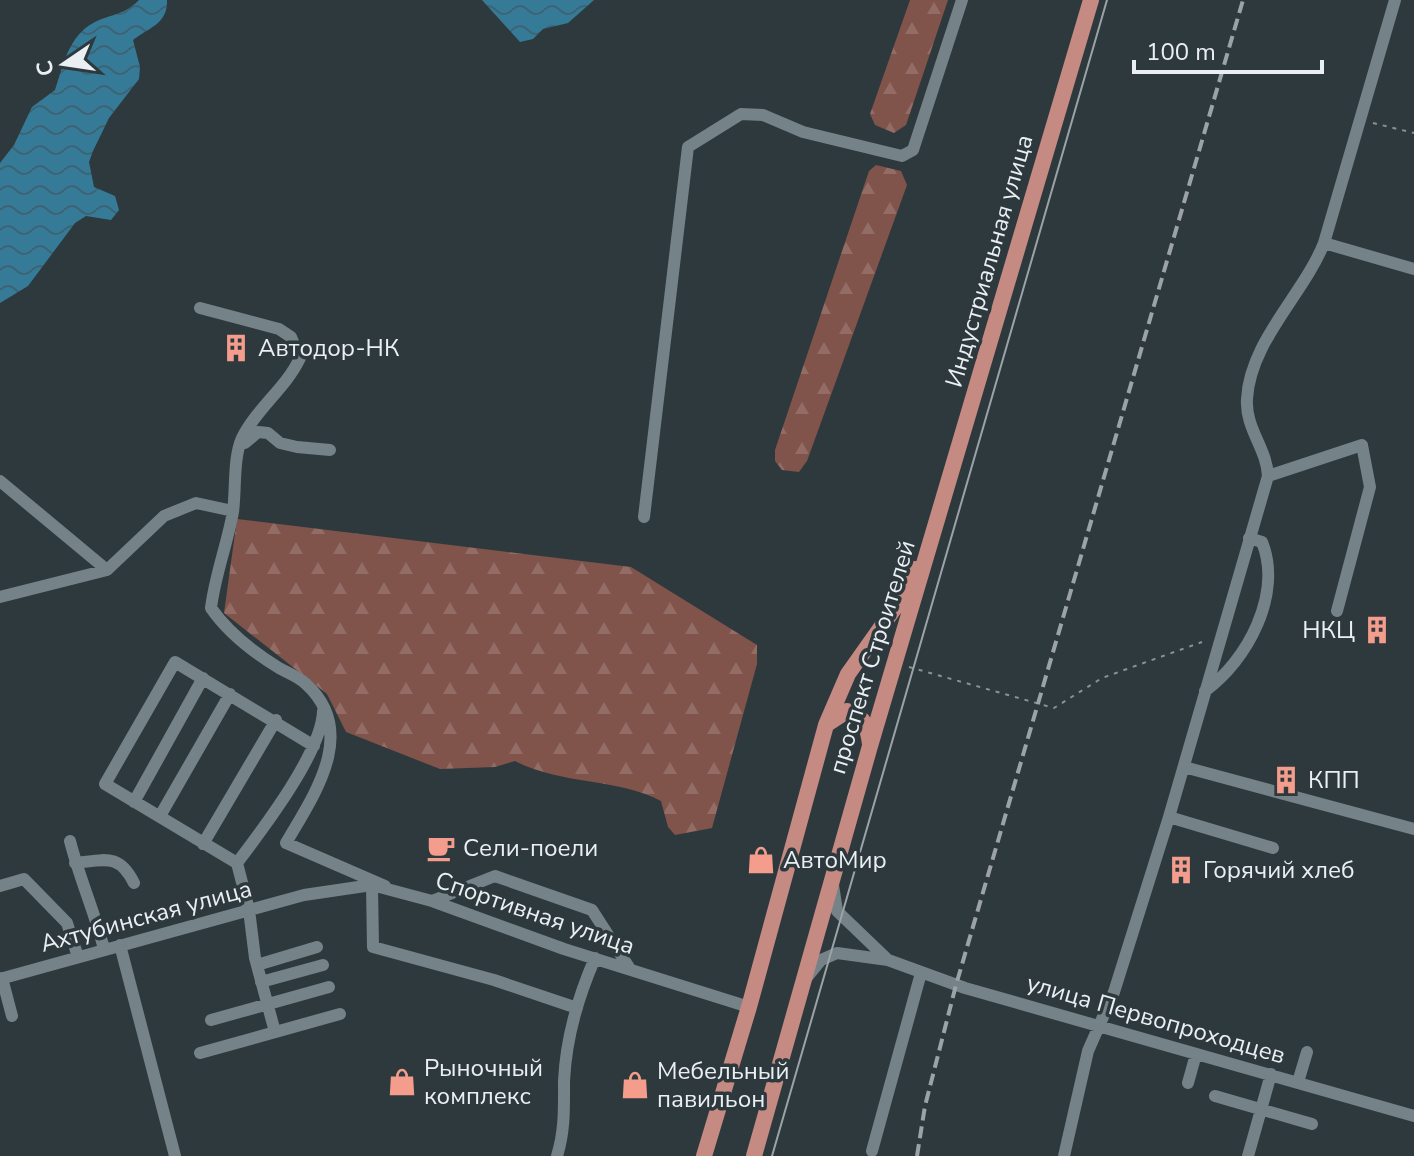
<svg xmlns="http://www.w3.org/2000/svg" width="1414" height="1156" viewBox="0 0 1414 1156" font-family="'Nunito Sans',sans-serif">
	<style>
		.forest { fill: url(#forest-firs) }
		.water { fill: url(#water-waves) }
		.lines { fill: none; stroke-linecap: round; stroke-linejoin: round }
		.path { stroke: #889195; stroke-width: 2; stroke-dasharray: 4 6; stroke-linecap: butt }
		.minor { stroke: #758288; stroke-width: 12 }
		.major { stroke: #c58a81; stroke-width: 16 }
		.tram { stroke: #9ba3a7; stroke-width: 2 }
		.rail { stroke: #9ba3a7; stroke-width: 4; stroke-dasharray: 12 6; stroke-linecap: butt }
		.labels { text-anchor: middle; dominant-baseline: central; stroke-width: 7; stroke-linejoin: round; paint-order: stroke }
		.street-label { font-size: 24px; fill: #e9eff3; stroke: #2e393e }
		.poi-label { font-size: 24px; fill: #e9eff3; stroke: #2e393e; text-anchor: start }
	</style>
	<defs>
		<pattern id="forest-firs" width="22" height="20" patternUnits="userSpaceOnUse" patternTransform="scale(2)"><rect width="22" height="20" fill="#80534b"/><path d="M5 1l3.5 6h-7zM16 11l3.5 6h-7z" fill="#926c65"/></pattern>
		<pattern id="water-waves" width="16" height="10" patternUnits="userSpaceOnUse" patternTransform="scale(2)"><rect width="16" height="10" fill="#357b98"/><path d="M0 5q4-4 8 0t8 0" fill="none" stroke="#3d6474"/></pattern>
	</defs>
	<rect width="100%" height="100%" fill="#2e393e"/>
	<path class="forest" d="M 910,0 L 948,0 L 906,125 L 894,133 L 875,125 L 870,114 Z
		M 876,165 L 901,171 L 907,185 L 807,461 L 799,472 L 782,470 L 775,461 L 775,450 L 869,171 Z
		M 237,519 L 631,567 L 757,645 L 757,664 L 712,828 L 675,835 L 668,827 L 661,801 C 618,778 561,785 515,761 L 495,767 L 440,769 L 346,732 L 327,694 L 224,613 Z"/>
	<path class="water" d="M 139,0 L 167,0 C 168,24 148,28 133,40 L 140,67 L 139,79 L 109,118 L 93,151 L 89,162 L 94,187 L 115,196 L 119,210 L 111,220 L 86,216 L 75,223 L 28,286 L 0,303 L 0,163 L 14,145 L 32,107 L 55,90 C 63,67 68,35 95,22 C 112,14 124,15 139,0 Z
		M 482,0 L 594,0 L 568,23 L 543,29 L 533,39 L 520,42 Z"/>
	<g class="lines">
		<path class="path" d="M 1373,123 L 1414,133
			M 909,667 L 1054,708 L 1102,678 L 1202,642"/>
		<path class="minor" d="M 1324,243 L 1414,269
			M 200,308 L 279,329 L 291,337 L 300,358 C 286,388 257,408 242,438 C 233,458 236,490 233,512 C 227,545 215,575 211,608 C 229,634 253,652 279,668 C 288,673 299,677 306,684 C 359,732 314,795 286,843 L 385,886
			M 245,443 L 258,432 L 268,433 L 280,443 L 297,447 L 330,450
			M 1268,476 L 1362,445 L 1370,487 L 1337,611
			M 0,481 L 107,570 L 164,516 L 196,503 L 233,511
			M 644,517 L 688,147 L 741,114 L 763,115 L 803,132 L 902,156 L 913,150 L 962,0
			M 0,597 L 107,570
			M 1205,691 C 1247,661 1283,594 1262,542 L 1249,538
			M 1184,767 L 1414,829
			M 134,802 L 203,678
			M 160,816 L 230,694
			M 1169,817 L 1273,848
			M 70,841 C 80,880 94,910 104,949
			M 203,844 L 276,720
			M 75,863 C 105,860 119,853 134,883
			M 237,863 C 262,830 322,752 323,711
			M 372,885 L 373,947 L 494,980 L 577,1008
			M 833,885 L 837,911 L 886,958
			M 0,886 L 24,879 L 67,923 L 78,957
			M 432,901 L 495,876 L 592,910 L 630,969
			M 120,945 L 175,1156
			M 257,965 L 317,947
			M 808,976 L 821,960 L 837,953 L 888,960 L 965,988 L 1414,1116
			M 2,978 L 12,1016
			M 0,979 L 304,895 L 372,885 L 432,901 L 564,949 L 749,1007
			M 261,982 L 323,965
			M 211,1020 L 329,987
			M 275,1032 L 255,958 L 249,910 L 237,863 L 105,784 L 175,662 L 314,746
			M 200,1053 L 340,1014
			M 1298,1082 L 1307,1052
			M 1188,1083 L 1196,1054
			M 1215,1096 L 1312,1124
			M 872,1151 L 921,973
			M 557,1156 C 565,1130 564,1108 564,1081 C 566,1038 578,997 595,958
			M 1064,1156 L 1088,1051 L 1114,992 L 1169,817 L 1268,476 C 1267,449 1245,428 1247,399 C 1250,341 1304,294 1324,243 L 1395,0
			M 1248,1156 L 1271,1074"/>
		<path class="major" d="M 827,724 L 847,711 C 865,716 868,728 870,744
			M 704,1156 L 749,1007 L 826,725 L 848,674 L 894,609 L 915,569
			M 754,1156 L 870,746 L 1091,0"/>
		<path class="tram" d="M 772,1156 L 1107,0"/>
		<path class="rail" d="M 917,1156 L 925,1106 L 956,985 L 1243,0"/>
	</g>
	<defs>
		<symbol id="building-bare" viewBox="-9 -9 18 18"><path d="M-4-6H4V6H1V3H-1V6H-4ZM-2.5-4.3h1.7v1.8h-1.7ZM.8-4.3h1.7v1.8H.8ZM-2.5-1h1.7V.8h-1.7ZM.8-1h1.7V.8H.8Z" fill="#f49d8c" stroke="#2e393e" stroke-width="2.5" paint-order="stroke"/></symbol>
		<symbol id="cafe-bare" viewBox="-9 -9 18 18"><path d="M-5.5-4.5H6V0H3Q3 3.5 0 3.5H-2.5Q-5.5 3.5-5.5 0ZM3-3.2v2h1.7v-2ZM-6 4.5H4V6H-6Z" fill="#f49d8c" stroke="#2e393e" stroke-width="2.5" paint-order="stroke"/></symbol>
		<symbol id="shop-bare" viewBox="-9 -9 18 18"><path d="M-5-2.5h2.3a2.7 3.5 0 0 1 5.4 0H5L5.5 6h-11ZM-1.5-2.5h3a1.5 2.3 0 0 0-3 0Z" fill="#f49d8c" stroke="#2e393e" stroke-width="2.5" paint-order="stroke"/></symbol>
	</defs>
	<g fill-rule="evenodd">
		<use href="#building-bare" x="216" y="328" width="40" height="40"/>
		<use href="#building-bare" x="1357" y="610" width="40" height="40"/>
		<use href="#building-bare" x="1266" y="760" width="40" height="40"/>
		<use href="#cafe-bare" x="421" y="828" width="40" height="40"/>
		<use href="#shop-bare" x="741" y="840" width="40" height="40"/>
		<use href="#building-bare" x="1161" y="850" width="40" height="40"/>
		<use href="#shop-bare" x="382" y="1062" width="40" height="40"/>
		<use href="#shop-bare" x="615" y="1065" width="40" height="40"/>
	</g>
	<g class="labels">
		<g class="street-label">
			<text transform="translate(989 261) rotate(-74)">Индустриальная улица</text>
			<text transform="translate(872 657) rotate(-73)">проспект Строителей</text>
			<text transform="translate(535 913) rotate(19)">Спортивная улица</text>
			<text transform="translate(146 916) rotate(-15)">Ахтубинская улица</text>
			<text transform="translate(1156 1019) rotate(16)">улица Первопроходцев</text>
		</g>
		<g class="poi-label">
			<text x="258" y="348">Автодор-НК</text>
			<text x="1355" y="630" text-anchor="end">НКЦ</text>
			<text x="1308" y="780">КПП</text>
			<text x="463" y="848">Сели-поели</text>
			<text x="783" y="860">АвтоМир</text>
			<text x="1203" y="870">Горячий хлеб</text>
			<text x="424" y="1068">Рыночный<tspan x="424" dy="28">комплекс</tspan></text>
			<text x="657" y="1071">Мебельный<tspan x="657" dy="28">павильон</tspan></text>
		</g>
	</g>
	<g transform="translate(64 64) rotate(257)" stroke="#2e393e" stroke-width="6" paint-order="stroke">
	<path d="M0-6L14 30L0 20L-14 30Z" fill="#e9eff3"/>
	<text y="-12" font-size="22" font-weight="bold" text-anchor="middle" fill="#e9eff3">С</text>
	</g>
	<path d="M1134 60v12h188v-12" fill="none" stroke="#e9eff3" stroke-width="4"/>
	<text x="1146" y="60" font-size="24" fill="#e9eff3" stroke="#2e393e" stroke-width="6" paint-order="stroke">100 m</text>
</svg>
